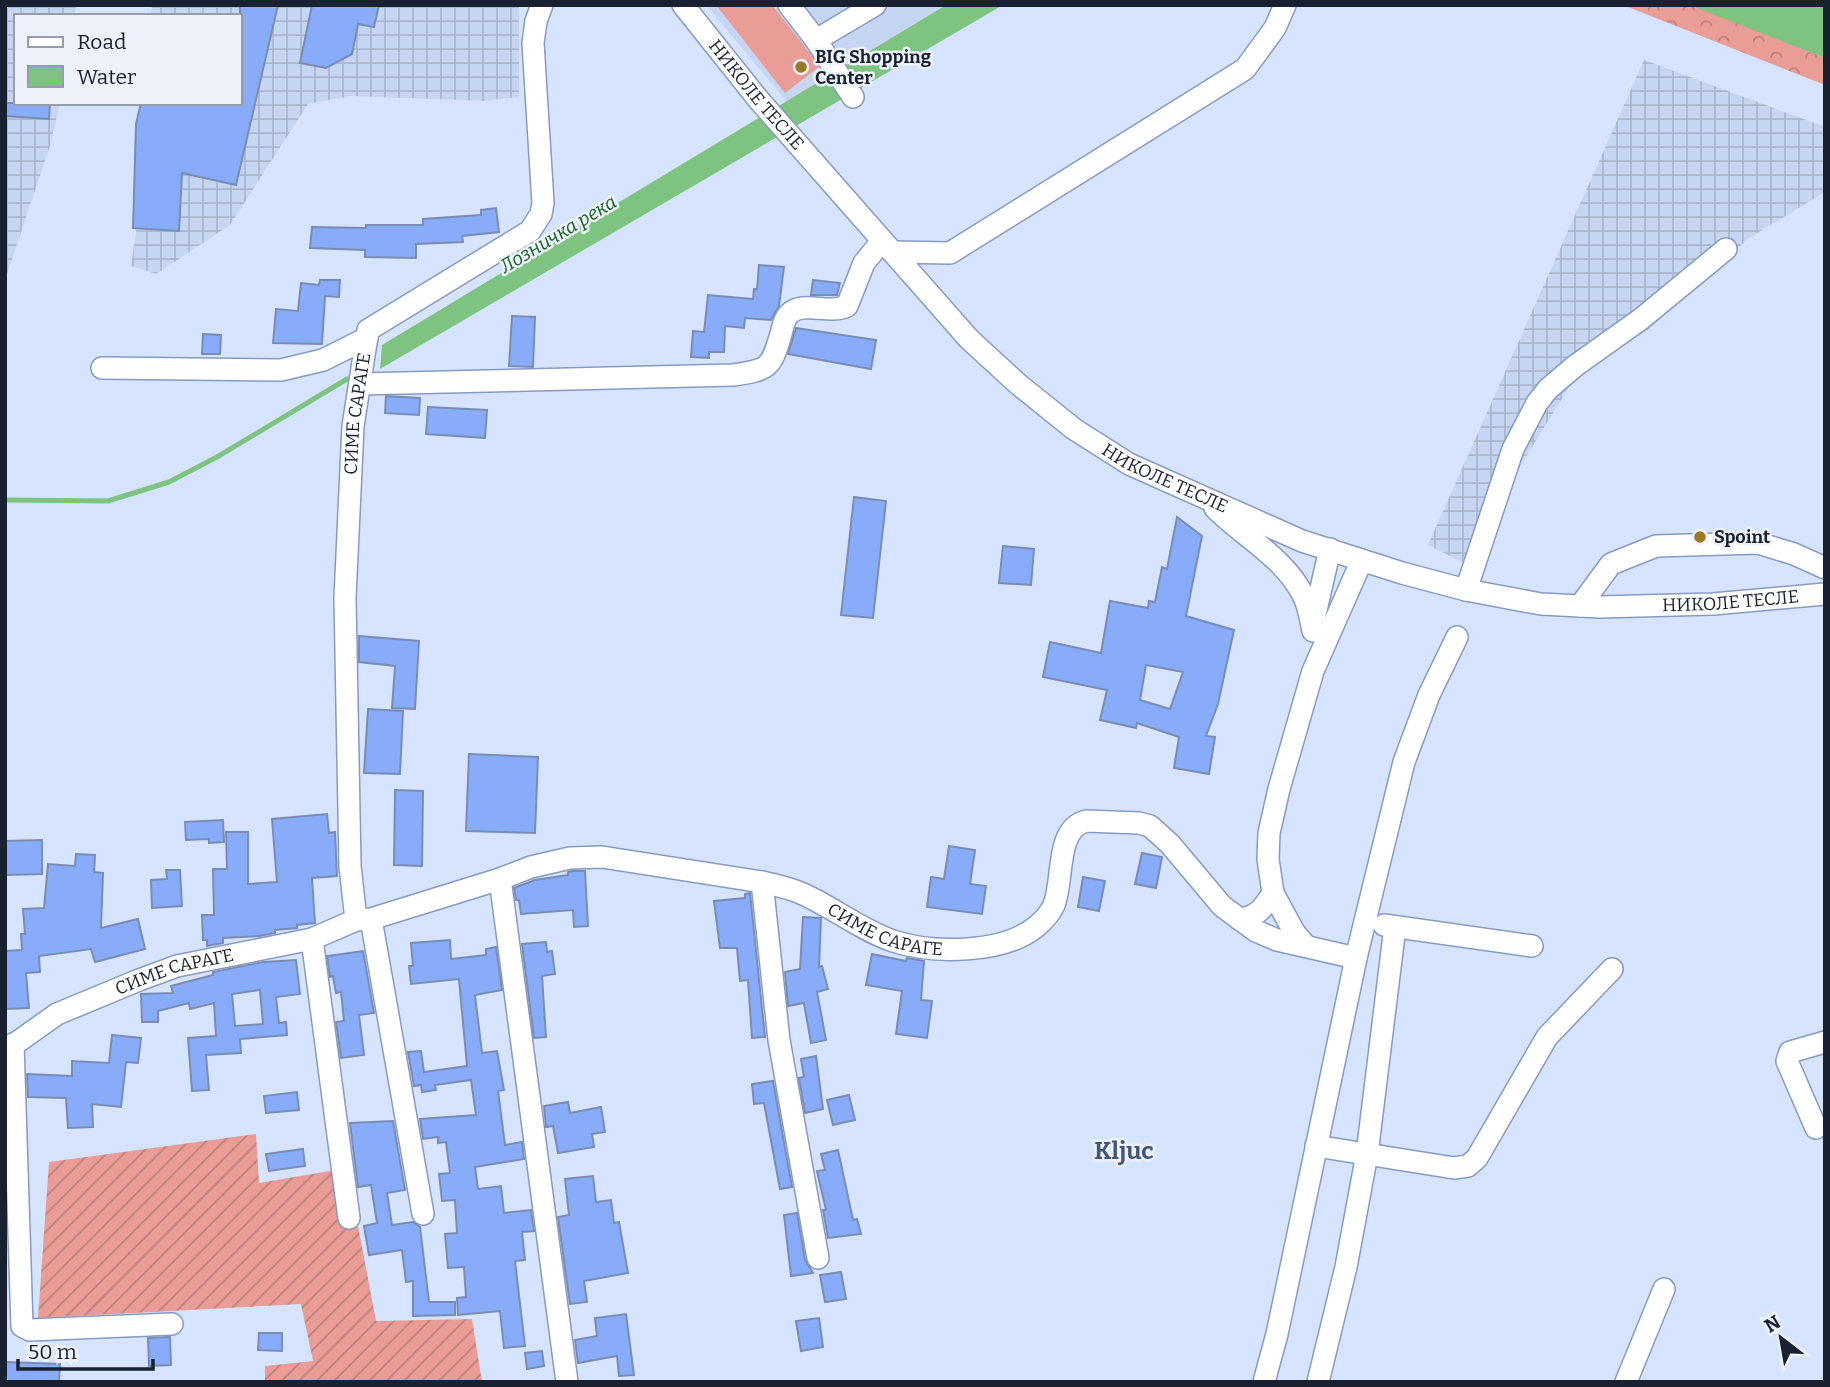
<svg xmlns="http://www.w3.org/2000/svg" width="1830" height="1387" viewBox="0 0 1830 1387" font-family="Bitter,serif">
	<style>
		.built { fill: #c6d5f2 }
		.industrial { fill: url(#industrial-grid) }
		.grass { fill: #ea9d96 }
		.forest { fill: url(#forest-crowns) }
		.garden { fill: url(#garden-furrows) }
		.water { fill: #7ec480 }
		.lines { fill: none; stroke-linecap: round; stroke-linejoin: round }
		.stream { stroke: #7ec480; stroke-width: 5 }
		.building { fill: #89acfa; stroke: #798cb4; stroke-width: 2; fill-rule: evenodd }
		.minor-casing { stroke: #879ac3; stroke-width: 24 }
		.minor { stroke: #fff; stroke-width: 21 }
		.poi-dot { fill: #9c7924; stroke: #edf1fa; stroke-width: 2.5 }
		.labels { text-anchor: middle; dominant-baseline: central; stroke-width: 5; stroke-linejoin: round; paint-order: stroke }
		.poi-label { font-size: 18px; font-weight: bold; fill: #192130; stroke: #edf1fa; text-anchor: start }
		.street-label { font-size: 18px; fill: #192130; stroke: #edf1fa }
		.water-label { font-size: 19px; font-style: italic; fill: #176020; stroke: #edf1fa }
		.district-label { font-size: 24px; font-weight: bold; fill: #45557a; stroke: #edf1fa }
	</style>
	<defs>
		<pattern id="industrial-grid" width="8" height="8" patternUnits="userSpaceOnUse" patternTransform="scale(1.75)"><rect width="8" height="8" fill="#c6d5f2"/><path d="M0 4h8M4 0v8" fill="none" stroke="#aab7d0"/></pattern>
		<pattern id="forest-crowns" width="20" height="18" patternUnits="userSpaceOnUse" patternTransform="scale(1.75)"><rect width="20" height="18" fill="#ea9d96"/><path d="M2 6a3 3 0 1 1 6 0M12 15a3 3 0 1 1 6 0" fill="none" stroke="#bd807b"/></pattern>
		<pattern id="garden-furrows" width="10" height="10" patternUnits="userSpaceOnUse" patternTransform="scale(1.75)"><rect width="10" height="10" fill="#ea9d96"/><path d="M-1 1l2-2M0 10L10 0M9 11l2-2" fill="none" stroke="#bd807b"/></pattern>
	</defs>
	<rect width="100%" height="100%" fill="#d7e4ff"/>
	<path class="built" d="M 706,5 L 945,5 L 787,102 Z"/>
	<path class="industrial" d="M 5,5 L 76,5 L 75,16 L 16,16 L 16,103 L 60,103 L 50,146 L 5,280 Z
		M 152,5 L 519,5 L 519,97 L 484,101 L 351,96 L 308,104 L 230,225 L 156,274 L 131,266 L 155,103 L 240,103 L 240,16 L 151,16 Z
		M 1644,60 L 1825,127 L 1825,192 L 1749,238 L 1649,329 L 1574,379 L 1500,499 L 1478,570 L 1428,545 Z"/>
	<path class="grass" d="M 716,5 L 772,5 L 820,66 L 785,93 Z"/>
	<path class="forest" d="M 1623,5 L 1692,5 L 1825,58 L 1825,85 Z"/>
	<path class="garden" d="M 256,1134 L 259,1183 L 347,1168 L 376,1321 L 472,1319 L 482,1382 L 265,1382 L 265,1366 L 313,1361 L 301,1304 L 38,1318 L 49,1162 Z"/>
	<path class="water" d="M 946,5 L 1003,5 L 380,369 L 382,345 Z
		M 1692,5 L 1825,5 L 1825,58 L 1697,8 Z"/>
	<g class="lines">
		<path class="stream" d="M 5,500 L 108,501 L 169,482 L 217,457 L 347,379"/>
	</g>
	<path class="building" d="M 240,5 L 278,5 L 236,185 L 182,173 L 179,231 L 133,228 L 136,124 L 141,103 L 240,103 Z
		M 312,5 L 379,5 L 374,27 L 358,24 L 352,54 L 326,68 L 300,63 Z
		M 5,103 L 50,103 L 49,119 L 5,116 Z
		M 496,208 L 499,232 L 462,236 L 463,242 L 416,244 L 416,258 L 365,257 L 365,250 L 310,248 L 312,227 L 366,228 L 366,225 L 423,225 L 423,219 L 481,215 L 481,210 Z
		M 759,265 L 784,267 L 779,306 L 771,320 L 745,318 L 744,328 L 725,326 L 724,352 L 709,352 L 709,358 L 691,357 L 693,331 L 704,332 L 708,295 L 753,299 L 754,289 L 757,289 Z
		M 320,280 L 340,280 L 339,297 L 325,296 L 322,344 L 273,343 L 276,309 L 298,311 L 301,283 L 319,285 Z
		M 813,280 L 840,283 L 837,295 L 811,295 Z
		M 512,316 L 535,317 L 533,367 L 509,366 Z
		M 796,328 L 876,340 L 871,369 L 788,354 Z
		M 203,334 L 221,335 L 220,354 L 202,354 Z
		M 386,396 L 420,398 L 419,415 L 385,413 Z
		M 428,407 L 487,410 L 485,438 L 426,434 Z
		M 854,497 L 886,501 L 873,618 L 841,615 Z
		M 1177,517 L 1202,536 L 1186,616 L 1234,630 L 1218,704 L 1206,736 L 1215,737 L 1209,774 L 1174,768 L 1179,737 L 1137,723 L 1136,728 L 1100,720 L 1107,690 L 1043,677 L 1050,642 L 1101,653 L 1110,601 L 1148,608 L 1149,601 L 1155,602 L 1162,567 L 1167,569 ZM 1146,665 L 1183,672 L 1170,709 L 1140,700 Z
		M 1003,546 L 1034,549 L 1031,585 L 999,583 Z
		M 359,636 L 419,641 L 415,709 L 392,708 L 395,666 L 359,662 Z
		M 368,709 L 403,711 L 400,774 L 364,773 Z
		M 469,754 L 538,757 L 535,833 L 466,831 Z
		M 395,790 L 423,791 L 422,866 L 394,865 Z
		M 327,814 L 329,833 L 335,832 L 337,876 L 312,878 L 315,923 L 297,925 L 297,928 L 275,930 L 275,933 L 259,936 L 223,938 L 223,943 L 207,946 L 207,940 L 203,940 L 202,915 L 214,915 L 213,869 L 227,869 L 226,832 L 248,832 L 248,884 L 277,882 L 272,819 Z
		M 223,820 L 224,842 L 209,843 L 209,839 L 186,840 L 185,822 Z
		M 42,840 L 42,874 L 5,875 L 5,841 Z
		M 949,846 L 975,850 L 970,884 L 986,886 L 982,914 L 927,907 L 931,877 L 944,879 Z
		M 1142,853 L 1162,857 L 1156,888 L 1135,884 Z
		M 76,854 L 95,855 L 94,872 L 103,873 L 101,928 L 138,919 L 145,949 L 95,962 L 91,949 L 39,956 L 40,972 L 26,973 L 29,1008 L 5,1009 L 5,951 L 22,950 L 21,934 L 25,934 L 23,909 L 44,908 L 48,864 L 75,866 Z
		M 166,870 L 180,870 L 182,906 L 152,908 L 151,880 L 167,879 Z
		M 585,871 L 588,926 L 574,927 L 573,910 L 521,914 L 519,900 L 516,900 L 514,888 L 535,880 L 568,875 L 568,872 L 572,871 Z
		M 1083,877 L 1105,881 L 1099,911 L 1078,907 Z
		M 750,893 L 765,1037 L 752,1038 L 748,980 L 740,981 L 737,948 L 720,948 L 714,901 L 745,898 L 745,894 Z
		M 803,917 L 821,918 L 819,967 L 822,966 L 828,989 L 817,992 L 826,1040 L 811,1043 L 804,1003 L 788,1006 L 785,972 L 800,969 Z
		M 450,940 L 451,959 L 486,955 L 486,949 L 496,947 L 502,990 L 475,995 L 482,1053 L 497,1051 L 504,1090 L 498,1091 L 505,1145 L 522,1142 L 524,1159 L 475,1167 L 478,1189 L 501,1186 L 504,1213 L 531,1210 L 534,1231 L 522,1232 L 525,1260 L 515,1261 L 525,1346 L 504,1348 L 500,1311 L 458,1315 L 457,1298 L 466,1297 L 464,1267 L 448,1268 L 445,1234 L 457,1233 L 455,1200 L 442,1201 L 439,1174 L 450,1173 L 446,1142 L 438,1143 L 438,1137 L 423,1139 L 420,1119 L 476,1115 L 471,1080 L 435,1085 L 436,1090 L 422,1092 L 421,1085 L 414,1086 L 408,1052 L 421,1051 L 424,1072 L 467,1066 L 459,979 L 411,984 L 409,966 L 413,966 L 411,943 Z
		M 546,942 L 547,952 L 552,951 L 555,974 L 542,976 L 546,1037 L 534,1038 L 522,944 Z
		M 363,951 L 374,1013 L 359,1015 L 364,1055 L 341,1058 L 336,1022 L 344,1021 L 341,992 L 336,993 L 333,976 L 330,977 L 327,956 Z
		M 872,954 L 906,961 L 907,958 L 924,961 L 921,1000 L 932,1001 L 927,1038 L 896,1034 L 902,991 L 866,985 Z
		M 296,960 L 300,994 L 276,997 L 279,1023 L 286,1022 L 287,1035 L 240,1039 L 241,1053 L 206,1055 L 209,1090 L 192,1091 L 188,1038 L 216,1036 L 214,1003 L 190,1009 L 189,1003 L 158,1011 L 158,1022 L 142,1022 L 141,994 L 173,993 L 171,986 L 213,975 L 213,972 L 263,962 ZM 260,990 L 263,1024 L 235,1026 L 232,994 Z
		M 112,1035 L 141,1038 L 138,1063 L 126,1062 L 121,1107 L 92,1104 L 93,1127 L 68,1128 L 66,1098 L 28,1097 L 27,1074 L 72,1076 L 72,1061 L 109,1063 Z
		M 816,1056 L 823,1109 L 805,1113 L 799,1078 L 804,1077 L 801,1059 Z
		M 773,1081 L 792,1187 L 780,1189 L 764,1103 L 754,1104 L 752,1084 Z
		M 297,1092 L 299,1110 L 266,1113 L 264,1096 Z
		M 849,1095 L 855,1120 L 833,1125 L 827,1100 Z
		M 568,1102 L 570,1113 L 601,1107 L 605,1132 L 592,1134 L 594,1147 L 558,1153 L 553,1126 L 546,1127 L 544,1106 Z
		M 393,1121 L 405,1190 L 387,1193 L 392,1225 L 413,1222 L 420,1227 L 429,1302 L 455,1302 L 455,1315 L 413,1316 L 413,1281 L 406,1282 L 402,1250 L 369,1255 L 364,1226 L 377,1223 L 371,1185 L 358,1187 L 350,1123 Z
		M 303,1149 L 305,1166 L 269,1171 L 266,1154 Z
		M 838,1150 L 853,1220 L 857,1219 L 861,1234 L 828,1238 L 823,1210 L 826,1210 L 817,1171 L 825,1170 L 821,1154 Z
		M 593,1176 L 596,1202 L 611,1200 L 614,1223 L 619,1222 L 628,1273 L 584,1281 L 587,1302 L 570,1304 L 558,1217 L 569,1215 L 565,1179 Z
		M 797,1213 L 805,1260 L 813,1273 L 791,1276 L 784,1215 Z
		M 841,1272 L 846,1299 L 825,1302 L 820,1275 Z
		M 626,1314 L 634,1375 L 619,1376 L 617,1356 L 578,1363 L 575,1340 L 597,1336 L 595,1318 Z
		M 819,1318 L 823,1347 L 801,1351 L 796,1321 Z
		M 259,1333 L 282,1333 L 282,1351 L 258,1350 Z
		M 170,1337 L 171,1365 L 149,1366 L 148,1338 Z
		M 542,1351 L 544,1366 L 527,1369 L 525,1353 Z
		M 5,1362 L 60,1364 L 59,1382 L 5,1382 Z"/>
	<g class="lines">
		<defs>
			<g id="minor">
				<path id="s1" d="M 683,5 L 758,99 L 969,339 L 1018,384 L 1074,429 L 1129,464 L 1302,541 L 1402,573 L 1466,590 L 1541,604 L 1600,607 L 1713,604 L 1825,594"/>
				<path d="M 789,5 L 816,40 L 853,97"/>
				<path d="M 816,40 L 875,5"/>
				<path d="M 892,252 L 950,253 L 1245,69 L 1275,28 L 1285,5"/>
				<path d="M 102,368 L 281,370 L 323,360 L 367,338"/>
				<path d="M 360,384 L 733,375 C 769,370 771,368 781,334 C 783,326 784,319 789,314 C 803,300 829,315 847,306 L 864,263 L 882,241"/>
				<path d="M 1215,508 C 1245,538 1287,559 1305,599 C 1309,609 1311,621 1313,631"/>
				<path d="M 1466,590 L 1513,449 L 1537,403 L 1548,389 L 1575,366 L 1641,319 L 1726,249"/>
				<path d="M 1580,606 L 1611,564 L 1656,546 L 1758,543 L 1794,554 L 1825,568"/>
				<path d="M 1314,619 L 1330,549"/>
				<path d="M 500,879 L 567,1382"/>
				<path d="M 762,882 L 779,1040 L 818,1258"/>
				<path d="M 371,919 L 423,1214"/>
				<path d="M 1239,919 C 1257,918 1264,907 1273,893"/>
				<path id="s2" d="M 356,920 L 371,919 L 500,879 L 531,867 L 570,858 L 602,857 L 762,882 C 776,885 790,888 803,894 C 834,908 861,930 893,941 C 933,954 1004,954 1037,926 C 1044,920 1050,914 1054,905 C 1064,880 1055,829 1086,821 L 1139,823 L 1150,826 L 1170,844 L 1222,906 L 1256,931 L 1277,940 L 1356,958"/>
				<path d="M 1384,925 L 1532,946"/>
				<path d="M 312,939 L 349,1218"/>
				<path d="M 1305,945 L 1294,932 L 1273,893 L 1268,859 L 1269,833 L 1279,789 L 1313,671 L 1362,560"/>
				<path d="M 13,1044 L 22,1326 L 30,1330 L 172,1324"/>
				<path id="s3" d="M 5,1051 L 57,1014 L 139,980 L 177,966 L 312,939 L 356,920 L 350,866 L 345,598 L 353,426 L 368,330 L 530,231 L 541,214 L 543,203 L 533,43 L 536,21 L 542,5"/>
				<path d="M 1816,1128 L 1787,1061 L 1790,1052 L 1825,1042"/>
				<path d="M 1316,1146 L 1454,1168 L 1468,1166 L 1477,1158 L 1547,1037 L 1612,969"/>
				<path d="M 1264,1382 L 1277,1334 L 1356,958 L 1404,762 L 1429,695 L 1457,637"/>
				<path d="M 1318,1382 L 1346,1267 L 1367,1154 L 1395,927"/>
				<path d="M 1626,1382 L 1664,1289"/>
			</g>
		</defs>
		<use href="#minor" class="minor-casing"/>
		<use href="#minor" class="minor"/>
	</g>
	<g class="poi-dot">
		<circle cx="801" cy="67" r="7"/>
		<circle cx="1700" cy="537" r="7"/>
	</g>
	<g class="labels">
		<g class="poi-label">
			<text x="815" y="57">BIG Shopping<tspan x="815" dy="21">Center</tspan></text>
			<text x="1714" y="537">Spoint</text>
		</g>
		<g class="street-label">
			<text stroke="none"><textPath href="#s1" startOffset="116">НИКОЛЕ ТЕСЛЕ</textPath></text>
			<text stroke="none"><textPath href="#s3" startOffset="886">СИМЕ САРАГЕ</textPath></text>
			<text stroke="none"><textPath href="#s1" startOffset="682">НИКОЛЕ ТЕСЛЕ</textPath></text>
			<text stroke="none"><textPath href="#s1" startOffset="1270">НИКОЛЕ ТЕСЛЕ</textPath></text>
			<text stroke="none"><textPath href="#s2" startOffset="551">СИМЕ САРАГЕ</textPath></text>
			<text stroke="none"><textPath href="#s3" startOffset="189">СИМЕ САРАГЕ</textPath></text>
		</g>
		<g class="water-label">
			<text transform="translate(558 234) rotate(-31)">Лозничка река</text>
		</g>
		<g class="district-label">
			<text x="1124" y="1151">Kljuc</text>
		</g>
	</g>
	<rect width="1830" height="1387" fill="none" stroke="#192130" stroke-width="14"/>
	<rect x="14" y="14" width="228" height="91" fill="#edf1fa" stroke="#989ea9" stroke-width="2"/>
	<rect x="28" y="37" width="35" height="10" fill="#ffffff" stroke="#989ea9" stroke-width="2"/>
	<text x="77" y="49" font-size="21" fill="#192130">Road</text>
	<rect x="28" y="66" width="35" height="21" fill="#7ec480" stroke="#989ea9" stroke-width="2"/>
	<text x="77" y="84" font-size="21" fill="#192130">Water</text>
	<g transform="translate(1781 1338) rotate(329)" stroke="#edf1fa" stroke-width="5" paint-order="stroke">
	<path d="M0-5L12 26L0 18L-12 26Z" fill="#192130"/>
	<text y="-10" font-size="19" font-weight="bold" text-anchor="middle" fill="#192130">N</text>
	</g>
	<path d="M18 1359v10h135v-10" fill="none" stroke="#192130" stroke-width="3.5"/>
	<text x="28" y="1359" font-size="21" fill="#192130" stroke="#edf1fa" stroke-width="5" paint-order="stroke">50 m</text>
</svg>
